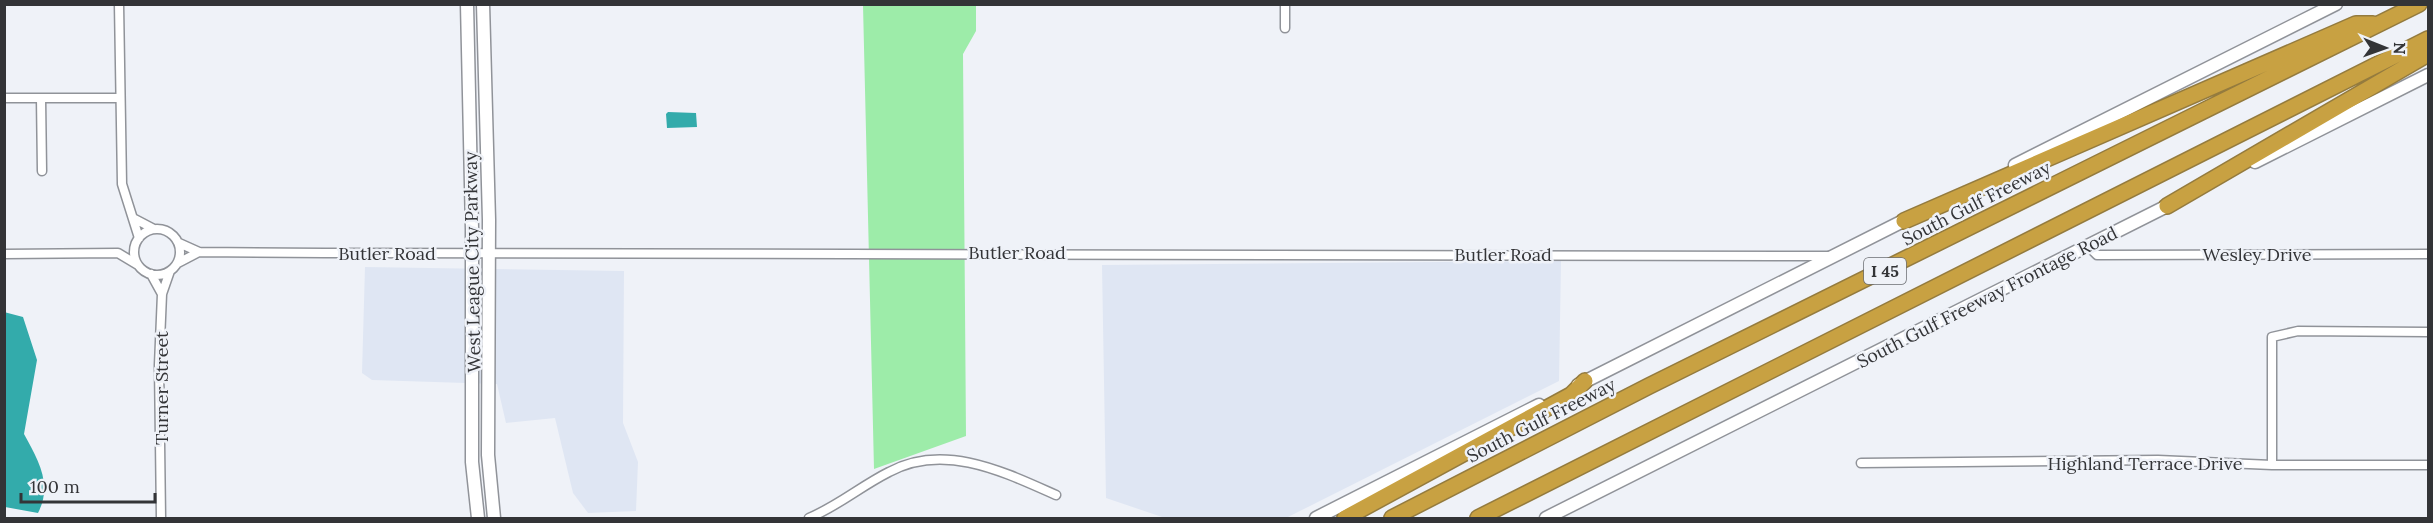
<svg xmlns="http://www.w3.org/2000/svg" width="2433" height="523" viewBox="0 0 2433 523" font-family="Lora,serif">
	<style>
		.built { fill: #dfe6f3 }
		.green { fill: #9deca9 }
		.water { fill: #33abab }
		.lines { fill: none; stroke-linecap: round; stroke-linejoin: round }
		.minor-casing { stroke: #909399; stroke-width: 11 }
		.secondary-casing { stroke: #909399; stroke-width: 15 }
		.motorway-casing { stroke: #947b3e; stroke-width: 18 }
		.minor { stroke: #fff; stroke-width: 8 }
		.secondary { stroke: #fff; stroke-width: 12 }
		.motorway { stroke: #c8a142; stroke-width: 15 }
		.labels { text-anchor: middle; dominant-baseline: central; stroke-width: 5; stroke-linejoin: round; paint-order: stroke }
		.shield { fill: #eff2f8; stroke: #6b6d71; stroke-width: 1.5 }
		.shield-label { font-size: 16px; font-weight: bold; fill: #333437 }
		.street-label { font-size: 18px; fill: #333437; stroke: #eff2f8 }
	</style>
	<rect width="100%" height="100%" fill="#eff2f8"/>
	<path class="built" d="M 1561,261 L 1559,381 L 1286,518 L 1165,518 L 1106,498 L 1102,265 Z
		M 365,267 L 624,271 L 623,423 L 638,462 L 636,511 L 588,513 L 573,493 L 555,418 L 506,423 L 497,384 L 372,380 L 362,373 Z"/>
	<path class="green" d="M 863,5 L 976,5 L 976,31 L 963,54 L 966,436 L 874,469 Z"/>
	<path class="water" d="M 668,112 L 696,113 L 697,127 L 667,128 L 666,114 Z
		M 4,312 L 23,317 L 37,360 L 24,434 C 38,460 53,484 38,513 L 5,507 Z"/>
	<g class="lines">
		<defs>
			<path id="minor" d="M 119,4 L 122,184 L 139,238
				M 1285,4 L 1285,28
				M 4,98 L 119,98
				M 41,98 L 42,171
				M 133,218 L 154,229
				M134 252a23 23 0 1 1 46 0a23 23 0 1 1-46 0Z
				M 179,243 L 199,252 L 325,253 L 1831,256
				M 2088,246 L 2097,255 L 2428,254
				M 4,254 L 118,253 L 138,265
				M 178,263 L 199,252
				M 151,274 L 162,294
				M 1861,463 L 2158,460 L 2272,465 L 2428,465
				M 2272,465 L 2272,337 L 2298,331 L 2428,332
				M 161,518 L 159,365 L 162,294 L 170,271
				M 809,518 C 838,506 861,486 889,472 C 944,442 1004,472 1056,495"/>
			<path id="secondary" d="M 467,4 L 472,229 L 472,462 L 478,518
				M 483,4 L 489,220 L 488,455 L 494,518
				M 2255,162 L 2428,75
				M 2015,165 L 2336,4
				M 1578,385 L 1911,217
				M 1316,518 L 1539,405
				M 1546,518 L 2175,202"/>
			<path id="motorway" d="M 2167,206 L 2428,54
				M 1904,221 L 2356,24 L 2373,24
				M 1345,518 L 1571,395 L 1585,381
				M 1392,518 L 1649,386 L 2419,4
				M 1478,518 L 2428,39"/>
		</defs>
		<use href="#minor" class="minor-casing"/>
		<use href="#secondary" class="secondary-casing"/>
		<use href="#motorway" class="motorway-casing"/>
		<use href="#minor" class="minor"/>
		<use href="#secondary" class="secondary"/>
		<use href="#motorway" class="motorway"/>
	</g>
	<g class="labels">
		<rect class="shield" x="1864" y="258" width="42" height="26" rx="4.5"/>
		<g class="shield-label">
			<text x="1885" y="271">I 45</text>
		</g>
		<g class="street-label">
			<text transform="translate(1976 203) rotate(-27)">South Gulf Freeway</text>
			<text x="1017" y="252">Butler Road</text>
			<text x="387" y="253">Butler Road</text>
			<text x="1503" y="254">Butler Road</text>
			<text x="2257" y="254">Wesley Drive</text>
			<text transform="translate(472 262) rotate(-91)">West League City Parkway</text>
			<text transform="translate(1987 297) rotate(-27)">South Gulf Freeway Frontage Road</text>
			<text transform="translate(161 388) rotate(-90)">Turner Street</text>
			<text transform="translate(1541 420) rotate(-27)">South Gulf Freeway</text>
			<text x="2145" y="463">Highland Terrace Drive</text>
		</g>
	</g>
	<rect width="2433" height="523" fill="none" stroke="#333437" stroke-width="12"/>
	<g transform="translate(2385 48) rotate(91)" stroke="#eff2f8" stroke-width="4.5" paint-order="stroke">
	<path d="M0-4.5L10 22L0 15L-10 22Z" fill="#333437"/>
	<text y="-9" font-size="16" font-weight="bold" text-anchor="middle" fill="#333437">N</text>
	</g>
	<path d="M21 493v9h134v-9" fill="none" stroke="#333437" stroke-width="3"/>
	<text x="30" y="493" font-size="18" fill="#333437" stroke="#eff2f8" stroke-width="4.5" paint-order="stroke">100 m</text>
</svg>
